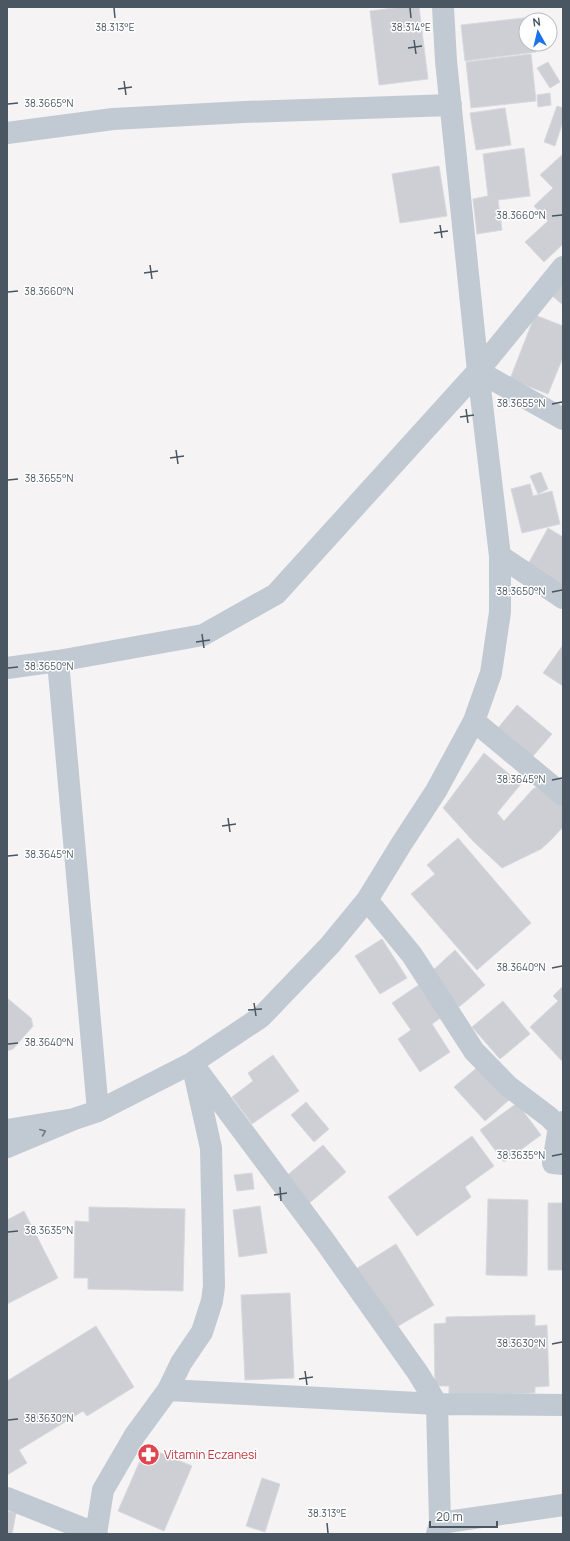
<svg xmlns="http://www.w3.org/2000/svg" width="570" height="1541" viewBox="0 0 570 1541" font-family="Manrope,sans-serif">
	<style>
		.building { fill: #cdcfd5; stroke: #d7d9de }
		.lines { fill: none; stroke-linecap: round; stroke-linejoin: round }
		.minor { stroke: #c1cad2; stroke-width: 22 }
		.oneway { stroke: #6e7983 }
		.ticks { fill: none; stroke: #4a5661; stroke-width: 1.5 }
		.labels { text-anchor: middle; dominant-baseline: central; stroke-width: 3; stroke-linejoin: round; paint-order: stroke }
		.health-label { font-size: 12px; fill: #be3a42; stroke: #fff; text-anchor: start }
		.ticks-label { font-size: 10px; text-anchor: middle; fill: #4a5661; stroke: #fff; stroke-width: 3; stroke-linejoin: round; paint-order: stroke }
	</style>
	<rect width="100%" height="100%" fill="#f5f3f3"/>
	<path class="building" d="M 402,7 L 419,7 L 428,79 L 379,85 L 370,11 Z
		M 532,17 L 532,20 L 526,20 L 526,44 L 535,44 L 536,52 L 465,61 L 461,25 Z
		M 531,54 L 536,101 L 471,108 L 466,62 Z
		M 548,62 L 560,82 L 550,88 L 537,68 Z
		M 550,93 L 551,105 L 538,107 L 537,95 Z
		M 557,106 L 563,108 L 563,121 L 555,146 L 544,142 Z
		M 505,108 L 511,145 L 476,150 L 470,113 Z
		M 524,148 L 530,196 L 498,200 L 502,230 L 477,234 L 473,199 L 488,196 L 483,154 Z
		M 563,154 L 563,244 L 544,262 L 525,242 L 548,221 L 534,206 L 553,188 L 540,175 Z
		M 439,166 L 447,216 L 400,223 L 392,174 Z
		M 563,280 L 563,305 L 551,295 Z
		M 535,315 L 563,326 L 563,357 L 548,394 L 510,379 Z
		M 541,472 L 548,489 L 538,494 L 530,476 Z
		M 530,484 L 533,496 L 552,491 L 560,524 L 522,533 L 511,489 Z
		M 548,528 L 563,537 L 563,595 L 527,566 Z
		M 563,645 L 563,686 L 543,673 Z
		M 517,705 L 552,734 L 528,762 L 493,734 Z
		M 484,753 L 521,784 L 497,813 L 504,821 L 533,789 L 539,786 L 563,807 L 563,827 L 550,841 L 541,849 L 502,868 L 474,842 L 443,808 Z
		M 458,838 L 531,923 L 477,970 L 411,894 L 435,874 L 427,865 Z
		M 382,939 L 407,978 L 380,994 L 355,956 Z
		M 455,950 L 485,985 L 459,1007 L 430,973 Z
		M 420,984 L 442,1017 L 432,1024 L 450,1052 L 420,1072 L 398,1039 L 411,1030 L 392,1003 Z
		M 563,986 L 563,1062 L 530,1027 L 558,1001 L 553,996 Z
		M 7,998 L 31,1018 L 33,1026 L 13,1049 L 7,1051 Z
		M 503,1001 L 530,1034 L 500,1059 L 472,1027 Z
		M 273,1055 L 299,1091 L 252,1124 L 232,1097 L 253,1081 L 248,1073 Z
		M 479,1066 L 509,1100 L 485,1121 L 454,1087 Z
		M 306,1102 L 329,1129 L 314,1142 L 291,1115 Z
		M 517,1103 L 541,1135 L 504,1162 L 480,1130 Z
		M 472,1136 L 494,1166 L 465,1187 L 471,1197 L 417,1236 L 388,1197 Z
		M 323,1145 L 346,1172 L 307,1205 L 284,1178 Z
		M 252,1173 L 254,1189 L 237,1191 L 234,1175 Z
		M 488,1199 L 528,1200 L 527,1276 L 486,1275 Z
		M 548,1203 L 563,1203 L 563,1270 L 548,1270 Z
		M 260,1206 L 267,1253 L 239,1257 L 233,1210 Z
		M 89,1207 L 185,1209 L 183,1291 L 88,1289 L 88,1278 L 74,1278 L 75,1221 L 89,1222 Z
		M 24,1211 L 58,1278 L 7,1304 L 7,1220 Z
		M 396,1244 L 434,1305 L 393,1329 L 356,1269 Z
		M 290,1293 L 294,1378 L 245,1380 L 241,1295 Z
		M 535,1315 L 535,1326 L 547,1325 L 549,1386 L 535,1387 L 535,1393 L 449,1396 L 449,1386 L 435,1386 L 434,1324 L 446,1323 L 446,1317 Z
		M 96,1326 L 134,1387 L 87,1416 L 83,1411 L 19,1450 L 27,1463 L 7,1475 L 7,1381 Z
		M 146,1447 L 192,1466 L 164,1531 L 118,1511 Z
		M 262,1478 L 280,1484 L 265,1532 L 246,1526 Z
		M 7,1511 L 16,1513 L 12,1534 L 7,1534 Z"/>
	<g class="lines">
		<path class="minor" d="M 7,133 L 113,119 L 244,112 L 451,105
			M 478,371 L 563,419
			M 500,556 L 563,598
			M 58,661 L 98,1111
			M 7,668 L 58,661 L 203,635 L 276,594 L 478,371 L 563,267
			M 474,721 L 563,795
			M 367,900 L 412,955 L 474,1051 L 508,1086 L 549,1117 L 559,1127 L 563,1122
			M 192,1063 L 324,1240 L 418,1373 L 437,1404 L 563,1405
			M 74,1119 L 98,1111 L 192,1063 L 261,1017 L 330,945 L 367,900 L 402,843 L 436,791 L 474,721 L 491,673 L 500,612 L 500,556 L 478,371 L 446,61 L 443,7
			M 559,1127 L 553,1163 L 563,1164
			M 7,1130 L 74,1119 L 7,1147
			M 168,1390 L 437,1404 L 440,1523 L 437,1534
			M 7,1498 L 97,1534
			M 440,1523 L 563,1505
			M 96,1534 L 103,1490 L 135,1435 L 168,1390 L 181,1363 L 202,1332 L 212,1301 L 214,1286 L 211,1148 L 194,1072"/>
	</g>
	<defs><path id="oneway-chevron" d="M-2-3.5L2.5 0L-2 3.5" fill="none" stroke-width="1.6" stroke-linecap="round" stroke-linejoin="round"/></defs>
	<use class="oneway" href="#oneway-chevron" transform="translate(43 1132) rotate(-23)"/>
	<path class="ticks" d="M 114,8 L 115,18M 410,8 L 411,18M 414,40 L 416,54M 408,48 L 422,46M 124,81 L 126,95M 118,89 L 132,87M 8,104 L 18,103M 552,216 L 562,215M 440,225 L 442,238M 434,233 L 448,231M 150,265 L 152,279M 144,273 L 158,271M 8,292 L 18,291M 552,404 L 562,402M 466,409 L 468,423M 460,417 L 474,415M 176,450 L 178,464M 170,458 L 184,456M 8,480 L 18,479M 552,592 L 562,590M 202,634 L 204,648M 196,642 L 210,640M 8,668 L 18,667M 552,780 L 562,778M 228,818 L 230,832M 222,826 L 236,824M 8,856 L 18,855M 552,968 L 562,966M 254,1003 L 256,1016M 248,1010 L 262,1009M 8,1044 L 18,1043M 552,1156 L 562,1154M 280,1187 L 281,1201M 274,1195 L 287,1193M 8,1232 L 18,1231M 552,1344 L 562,1342M 305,1371 L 307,1385M 299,1379 L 313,1377M 8,1420 L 18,1419M 327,1523 L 328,1533"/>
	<defs>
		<symbol id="pharmacy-disc" viewBox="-11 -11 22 22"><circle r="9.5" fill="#e0444e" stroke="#fff"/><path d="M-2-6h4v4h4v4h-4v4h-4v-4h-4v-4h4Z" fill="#fff"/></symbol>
	</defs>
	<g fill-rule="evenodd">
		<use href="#pharmacy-disc" x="136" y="1442" width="25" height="25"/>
	</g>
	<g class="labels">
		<g class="health-label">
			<text x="164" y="1454">Vitamin Eczanesi</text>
		</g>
	</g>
	<g class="ticks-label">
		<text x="115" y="31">38.313°E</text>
		<text x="411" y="31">38.314°E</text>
		<text x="49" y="107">38.3665°N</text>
		<text x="521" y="219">38.3660°N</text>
		<text x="49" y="295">38.3660°N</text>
		<text x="521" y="407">38.3655°N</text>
		<text x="49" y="482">38.3655°N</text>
		<text x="521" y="595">38.3650°N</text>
		<text x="49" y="670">38.3650°N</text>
		<text x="521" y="783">38.3645°N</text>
		<text x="49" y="858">38.3645°N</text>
		<text x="521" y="971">38.3640°N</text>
		<text x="49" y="1046">38.3640°N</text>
		<text x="521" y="1159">38.3635°N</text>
		<text x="49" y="1234">38.3635°N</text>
		<text x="521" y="1347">38.3630°N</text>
		<text x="49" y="1422">38.3630°N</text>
		<text x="327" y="1517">38.313°E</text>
	</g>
	<rect width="570" height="1541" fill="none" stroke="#4a5661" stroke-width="16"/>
	<g transform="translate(538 32) rotate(352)"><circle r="19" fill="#ffffff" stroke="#b7bbc0"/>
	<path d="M0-3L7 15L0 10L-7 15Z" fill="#1a73e8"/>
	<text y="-6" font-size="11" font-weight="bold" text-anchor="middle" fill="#4a5661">N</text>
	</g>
	<path d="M430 1521v6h67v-6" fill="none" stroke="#4a5661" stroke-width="2"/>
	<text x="436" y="1521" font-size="12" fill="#4a5661" stroke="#ffffff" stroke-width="3" paint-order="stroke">20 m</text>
</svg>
